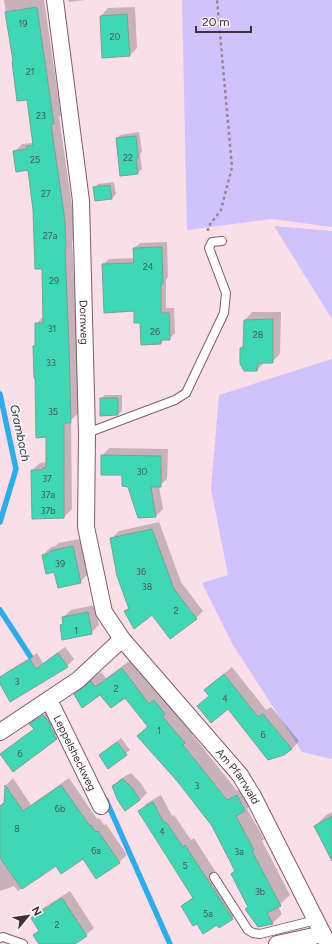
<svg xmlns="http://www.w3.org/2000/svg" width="332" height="944" viewBox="0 0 332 944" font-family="Figtree,sans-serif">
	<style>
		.green { fill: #cfc2fd }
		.shadow { fill: #0003 }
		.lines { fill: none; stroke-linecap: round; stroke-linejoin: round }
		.stream { stroke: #2face6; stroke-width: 5.5 }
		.building { fill: #40d7b5; stroke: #74a395 }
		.service-casing { stroke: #825b6a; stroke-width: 10 }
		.minor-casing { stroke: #825b6a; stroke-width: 18 }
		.path { stroke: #9b858d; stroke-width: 2.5; stroke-dasharray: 3 3; stroke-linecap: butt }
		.service { stroke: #fff; stroke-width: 8 }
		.minor { stroke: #fff; stroke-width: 16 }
		.labels { text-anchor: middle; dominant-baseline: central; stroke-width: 3.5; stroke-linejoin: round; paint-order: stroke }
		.number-label { font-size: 9px; fill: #415a56 }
		.street-label { font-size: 11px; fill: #413036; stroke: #fbf2f5 }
		.water-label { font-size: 12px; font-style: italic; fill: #253e4c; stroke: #fbf2f5 }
	</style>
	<rect width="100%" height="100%" fill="#fadfe9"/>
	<path class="green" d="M 182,0 L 332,0 L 332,227 L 272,219 L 187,230 Z
		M 274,226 L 332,231 L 332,319 Z
		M 332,359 L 332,759 L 302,752 L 233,645 L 202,583 L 228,575 L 211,489 L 219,395 Z"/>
	<path class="shadow" d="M 4,0 L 44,0 L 61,115 L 59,117 L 73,213 L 74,240 L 72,241 L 77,337 L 78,414 L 71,420 L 72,509 L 64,517 L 33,518 L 32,470 L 40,463 L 47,462 L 47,436 L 36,377 L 34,347 L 36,345 L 36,324 L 44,316 L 43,268 L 29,169 L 14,152 L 22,144 L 32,143 L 34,141 L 28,99 L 14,61 Z
		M 68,0 L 85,0 L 69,2 Z
		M 135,7 L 137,48 L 130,55 L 101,16 L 108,8 Z
		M 139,132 L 142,151 L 140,155 L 142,169 L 138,173 L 117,138 L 120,135 Z
		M 114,182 L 116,194 L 112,198 L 94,188 L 98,184 Z
		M 167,242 L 168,277 L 166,280 L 166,308 L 174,308 L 175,333 L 169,339 L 165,339 L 161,343 L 141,322 L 103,264 L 109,259 L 135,258 L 134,248 L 140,243 Z
		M 252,312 L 281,312 L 280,354 L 272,362 L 265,362 L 257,370 L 241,348 L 244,344 L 245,320 Z
		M 105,395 L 122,395 L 122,411 L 118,414 L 101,399 Z
		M 109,448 L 168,449 L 167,479 L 159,486 L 163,509 L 156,516 L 128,486 L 123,474 L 102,456 Z
		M 159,522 L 181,582 L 203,611 L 196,618 L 125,611 L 129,607 L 112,538 L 119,531 Z
		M 80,539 L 88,574 L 80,582 L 55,570 L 43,555 L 51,547 L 56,546 L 58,543 Z
		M 95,605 L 99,625 L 91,633 L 61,626 L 64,622 L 63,617 L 71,610 Z
		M 65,647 L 74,659 L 67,666 L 0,682 L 0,678 L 5,673 L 37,653 L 43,663 Z
		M 132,659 L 159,695 L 165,691 L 194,733 L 192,734 L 237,791 L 247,786 L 255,801 L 247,809 L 264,839 L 262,841 L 290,895 L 278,906 L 282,914 L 273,923 L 249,907 L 232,874 L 235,870 L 212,826 L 178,782 L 138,736 L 148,725 L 125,697 L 101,693 L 75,694 L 85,684 L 101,672 L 106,678 Z
		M 232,667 L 266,710 L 271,707 L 299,741 L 292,749 L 283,754 L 228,708 L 210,696 L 205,690 Z
		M 48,711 L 60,735 L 56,739 L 34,729 L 31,724 Z
		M 121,738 L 130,750 L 108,768 L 104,752 Z
		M 131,773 L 140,782 L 147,793 L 140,800 L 113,786 L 120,779 Z
		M 13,778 L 31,805 L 69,778 L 97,819 L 99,818 L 104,825 L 106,824 L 127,855 L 119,862 L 83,858 L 56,865 L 18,891 L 14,886 L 0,891 L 0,860 L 11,853 L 0,838 L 0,805 L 5,801 L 6,785 Z
		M 161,795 L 172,816 L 174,815 L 191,840 L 194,838 L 240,910 L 232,918 L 219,927 L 217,924 L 197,922 L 182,906 L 193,897 L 139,811 L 147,803 Z
		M 332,812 L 332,859 L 315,826 L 326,815 Z
		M 70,891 L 94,928 L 86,935 L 73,944 L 40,944 L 34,935 L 40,930 L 32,918 L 40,910 Z"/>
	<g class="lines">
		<path class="stream" d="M 0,394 L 16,469 L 0,522
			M 0,610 L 30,656
			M 106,800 L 170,944"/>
	</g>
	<path class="building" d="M 37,7 L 54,124 L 51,124 L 65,221 L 66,249 L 65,249 L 69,345 L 71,423 L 64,423 L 64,518 L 32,519 L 31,470 L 43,470 L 43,468 L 46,468 L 46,437 L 36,438 L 35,378 L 34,378 L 33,346 L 35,346 L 35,323 L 43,323 L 42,269 L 35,269 L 33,210 L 28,170 L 16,172 L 13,151 L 27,149 L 27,146 L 33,145 L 27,100 L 17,101 L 12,62 L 13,61 L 5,12 Z
		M 127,14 L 130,56 L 102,58 L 100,16 Z
		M 136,136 L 138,155 L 138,158 L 136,158 L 138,174 L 120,176 L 116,138 Z
		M 110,185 L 112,199 L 95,201 L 93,187 Z
		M 162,247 L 163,284 L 161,284 L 161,313 L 169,313 L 170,340 L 161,340 L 161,344 L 141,345 L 140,323 L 134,323 L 134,311 L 104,313 L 102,264 L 134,263 L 133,248 Z
		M 273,319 L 273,363 L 258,363 L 257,371 L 244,371 L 240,364 L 240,348 L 243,348 L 244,320 Z
		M 100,398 L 118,398 L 118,415 L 100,416 Z
		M 101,455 L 161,456 L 161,487 L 151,487 L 156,517 L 138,518 L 128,487 L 122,486 L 122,475 L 101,475 Z
		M 152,529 L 174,589 L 197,619 L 170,639 L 152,615 L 134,629 L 124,611 L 129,609 L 117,576 L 110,538 Z
		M 73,546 L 81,583 L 58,588 L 54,572 L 46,574 L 42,555 L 50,553 L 50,551 Z
		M 88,612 L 92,634 L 62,640 L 60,625 L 63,624 L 62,617 Z
		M 58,653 L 68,667 L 10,702 L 0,684 L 0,677 L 30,659 L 36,669 Z
		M 122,668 L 149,704 L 154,700 L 165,714 L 162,716 L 185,743 L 183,745 L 227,800 L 237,795 L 245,811 L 236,816 L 254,850 L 252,851 L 281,906 L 267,913 L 273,924 L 258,927 L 245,909 L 248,907 L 231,874 L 235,871 L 212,826 L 178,782 L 137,736 L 148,727 L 125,698 L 111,708 L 100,695 L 82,708 L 74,694 L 91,681 L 95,687 Z
		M 224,674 L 258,717 L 263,714 L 292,749 L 284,755 L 268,760 L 228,709 L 211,723 L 197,706 L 209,696 L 204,690 Z
		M 43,715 L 49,722 L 51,726 L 50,727 L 55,734 L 53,735 L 57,739 L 13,772 L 0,754 L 34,729 L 29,724 Z
		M 117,742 L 127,755 L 108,769 L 99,755 Z
		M 123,779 L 133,789 L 140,800 L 125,811 L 117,799 L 112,786 Z
		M 5,785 L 23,811 L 61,785 L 90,826 L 91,825 L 96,832 L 98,831 L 120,863 L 96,879 L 83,859 L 61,874 L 56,866 L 22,889 L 0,858 L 0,806 L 4,804 Z
		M 153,802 L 164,823 L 166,822 L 183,847 L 185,845 L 233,919 L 219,928 L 217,925 L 203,934 L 197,924 L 193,926 L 181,906 L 193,898 L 138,811 Z
		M 332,816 L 332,861 L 314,826 Z
		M 62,898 L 87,936 L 75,944 L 39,944 L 33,935 L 39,931 L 31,918 Z"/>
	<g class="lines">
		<defs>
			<path id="service" d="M 87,433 L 175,400 L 186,393 L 224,313 L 226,293 L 209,248 L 212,242 L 222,241
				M 214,877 L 248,930 L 253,933 L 260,934 L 316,920
				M 0,938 L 3,937 L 23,944"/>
			<g id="minor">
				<path id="s1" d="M 55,0 L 81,201 L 87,433 L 86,527 L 104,612 L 122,639 L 240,775 L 254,798 L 328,944"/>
				<path id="s2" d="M 49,700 L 101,806"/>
				<path d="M 0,732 L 78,680 L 122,639"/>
				<path d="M 277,944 L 323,934"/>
			</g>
		</defs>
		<use href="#service" class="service-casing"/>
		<use href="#minor" class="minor-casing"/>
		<path class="path" d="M 208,231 L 208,227 L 221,210 L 232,167 L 217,0"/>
		<use href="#service" class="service"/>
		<use href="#minor" class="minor"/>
	</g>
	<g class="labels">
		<g class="number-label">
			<text x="23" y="23">19</text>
			<text x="115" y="36">20</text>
			<text x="30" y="71">21</text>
			<text x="41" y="115">23</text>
			<text x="128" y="157">22</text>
			<text x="35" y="159">25</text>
			<text x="46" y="193">27</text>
			<text x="50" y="235">27a</text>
			<text x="148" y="266">24</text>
			<text x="54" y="280">29</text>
			<text x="52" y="328">31</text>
			<text x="155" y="331">26</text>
			<text x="258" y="334">28</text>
			<text x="51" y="362">33</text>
			<text x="53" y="411">35</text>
			<text x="142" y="471">30</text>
			<text x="47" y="478">37</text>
			<text x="48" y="494">37a</text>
			<text x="48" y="510">37b</text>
			<text x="60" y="563">39</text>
			<text x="141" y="571">36</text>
			<text x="147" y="586">38</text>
			<text x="176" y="610">2</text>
			<text x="76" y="630">1</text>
			<text x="17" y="681">3</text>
			<text x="116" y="688">2</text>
			<text x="225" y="698">4</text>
			<text x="159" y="730">1</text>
			<text x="263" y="734">6</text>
			<text x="20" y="753">6</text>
			<text x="197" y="785">3</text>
			<text x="60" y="808">6b</text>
			<text x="17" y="828">8</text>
			<text x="162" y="831">4</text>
			<text x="96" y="850">6a</text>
			<text x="239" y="851">3a</text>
			<text x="185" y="865">5</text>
			<text x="260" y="891">3b</text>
			<text x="208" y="913">5a</text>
			<text x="57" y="924">2</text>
		</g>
		<g class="street-label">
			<text stroke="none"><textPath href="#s1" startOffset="324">Dornweg</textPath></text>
			<text stroke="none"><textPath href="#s2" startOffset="59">Leppelsheckweg</textPath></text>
			<text stroke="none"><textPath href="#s1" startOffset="828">Am Pfarrwald</textPath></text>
		</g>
		<g class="water-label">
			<text transform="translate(20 433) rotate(78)">Grambach</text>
		</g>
	</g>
	<g transform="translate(28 916) rotate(61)" stroke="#fbf2f5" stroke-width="3" paint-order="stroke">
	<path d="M0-3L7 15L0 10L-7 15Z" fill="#413036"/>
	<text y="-6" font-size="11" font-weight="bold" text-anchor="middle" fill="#413036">N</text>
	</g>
	<path d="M196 26v6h55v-6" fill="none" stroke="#413036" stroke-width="2"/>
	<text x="202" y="26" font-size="12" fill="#413036" stroke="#fbf2f5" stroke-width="3" paint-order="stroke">20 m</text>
</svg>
